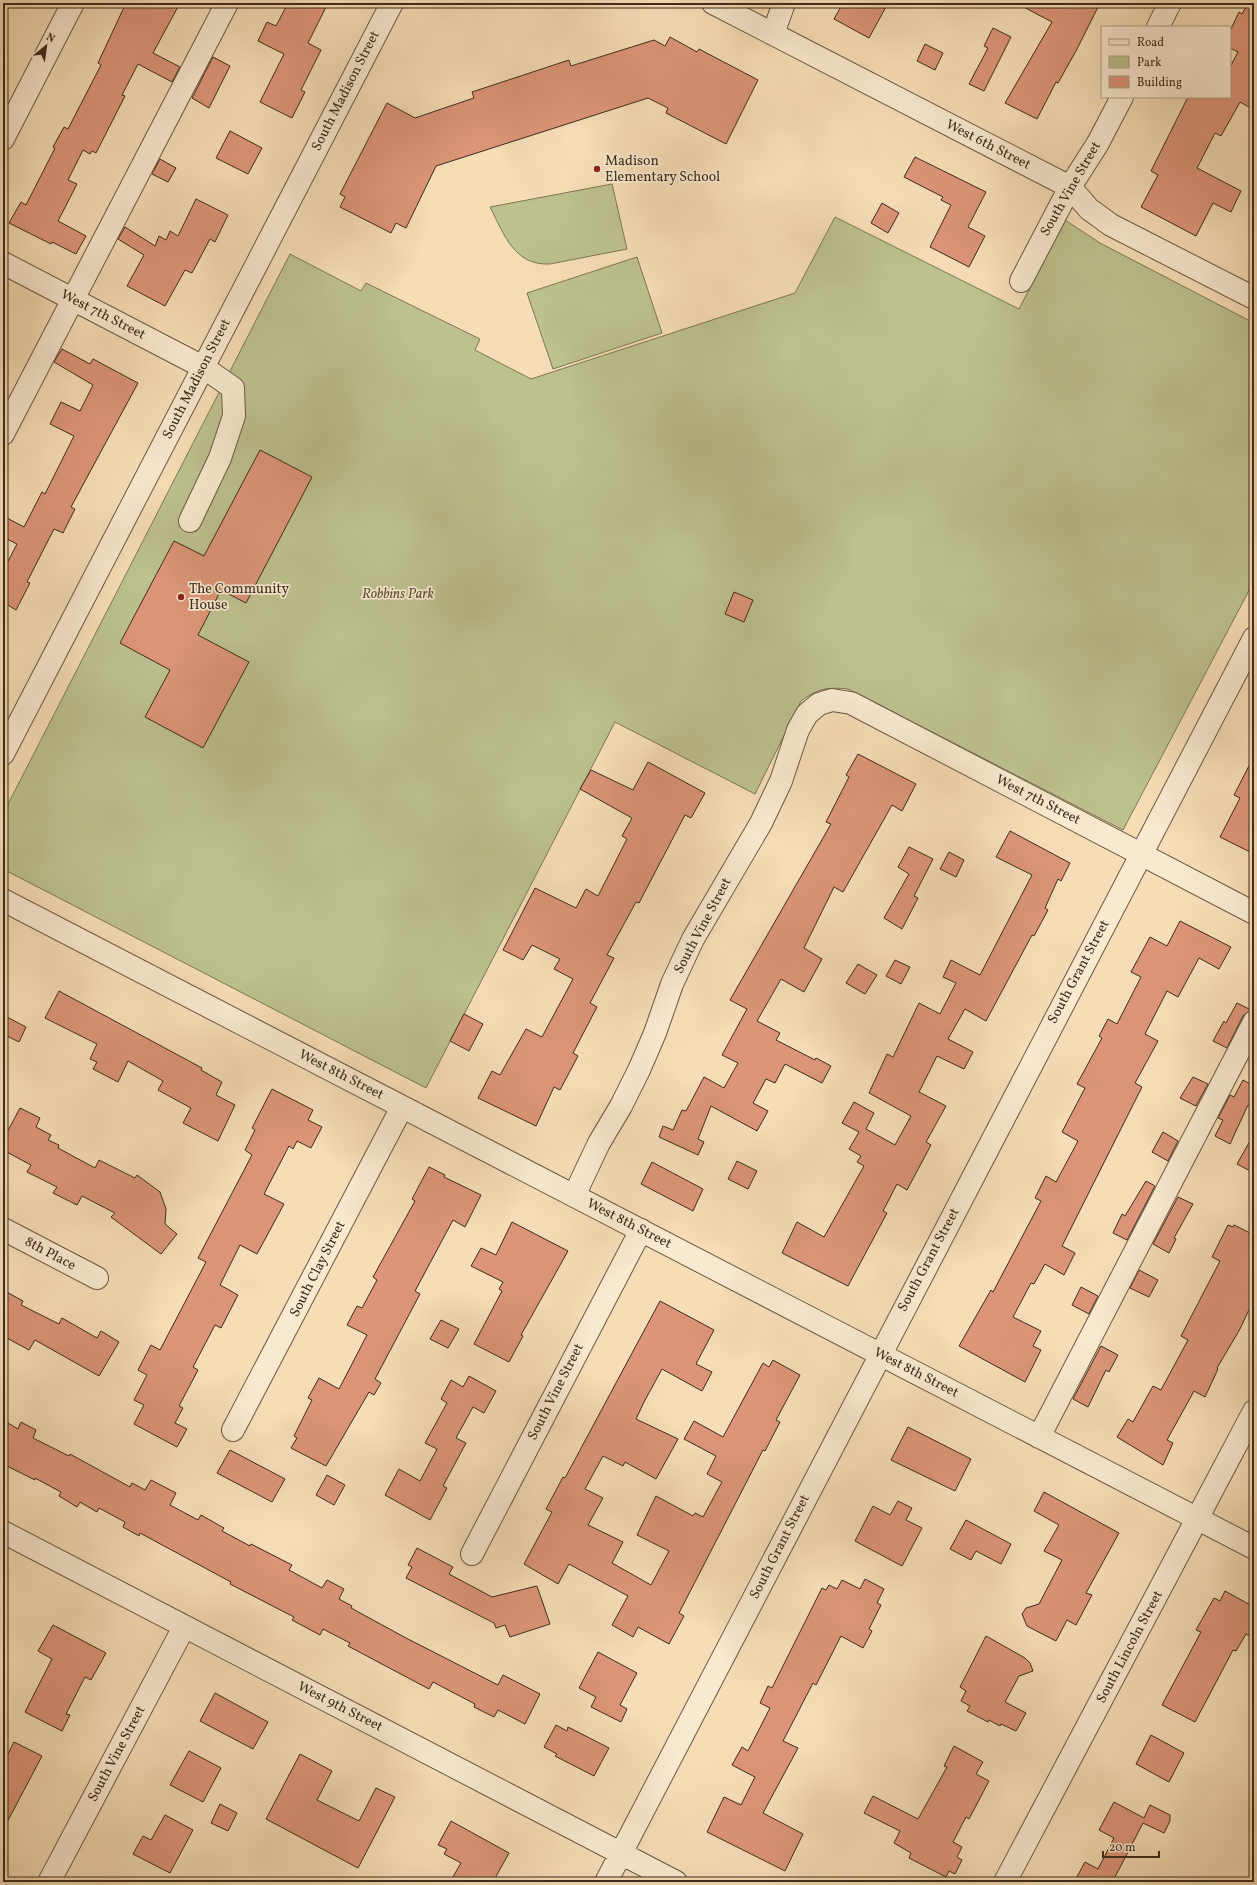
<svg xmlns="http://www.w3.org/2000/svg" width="1257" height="1885" viewBox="0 0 1257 1885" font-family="Vollkorn,serif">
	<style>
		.green { fill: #bcc18e; stroke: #7c7655 }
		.building { fill: #dc9578; stroke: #3c2b1c }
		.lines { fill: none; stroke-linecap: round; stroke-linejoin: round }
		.minor-casing { stroke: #6a5842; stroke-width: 24 }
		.minor { stroke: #f9e9d0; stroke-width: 22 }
		.poi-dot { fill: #8f2418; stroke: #f9e9d0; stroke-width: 1.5 }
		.labels { text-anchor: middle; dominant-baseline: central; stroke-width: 3.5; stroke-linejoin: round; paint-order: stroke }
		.street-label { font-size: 14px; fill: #3c2b1c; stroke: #f9e9d0 }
		.poi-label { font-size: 14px; fill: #3c2b1c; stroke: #f9e9d0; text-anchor: start }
		.park-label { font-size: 14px; font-style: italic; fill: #5c5038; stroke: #f9e9d0 }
	</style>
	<rect width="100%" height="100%" fill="#f6ddb6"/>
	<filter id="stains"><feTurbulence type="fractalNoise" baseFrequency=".005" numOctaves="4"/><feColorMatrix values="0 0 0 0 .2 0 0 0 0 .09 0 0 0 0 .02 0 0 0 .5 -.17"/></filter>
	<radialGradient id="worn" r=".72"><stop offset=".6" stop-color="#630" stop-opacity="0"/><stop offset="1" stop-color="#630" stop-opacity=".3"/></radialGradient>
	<path class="green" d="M 612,184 L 627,249 L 550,264 C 514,266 504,234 490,207 Z
		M 835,217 L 1019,309 L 1065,220 L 1100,243 L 1254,323 L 1254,581 L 1123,830 L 848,689 C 827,687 819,688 801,701 L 755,794 L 615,722 L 426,1088 L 3,869 L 3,814 L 290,254 L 361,291 L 366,283 L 480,339 L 475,350 L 531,379 L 795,293 Z
		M 637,257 L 662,333 L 553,369 L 527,293 Z"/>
	<path class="building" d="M 126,3 L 180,3 L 153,53 L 180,67 L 172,82 L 138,64 L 122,95 L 125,96 L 96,153 L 92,151 L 90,154 L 83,150 L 68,180 L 77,184 L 58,221 L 86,236 L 76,254 L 52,242 L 51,244 L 9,223 L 21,202 L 26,205 L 55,148 L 53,147 L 64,127 L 68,129 L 101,65 L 98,63 Z
		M 288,3 L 328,3 L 308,43 L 321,50 L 301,90 L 305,92 L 292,118 L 260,102 L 284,54 L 258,41 L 267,22 L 276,26 Z
		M 843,3 L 888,3 L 869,38 L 834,19 Z
		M 1016,3 L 1100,3 L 1077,49 L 1058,83 L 1056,82 L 1037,119 L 1005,103 L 1052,22 Z
		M 1248,3 L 1254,3 L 1254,110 L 1240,102 L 1221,136 L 1215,133 L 1197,168 L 1241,191 L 1231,212 L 1213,203 L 1196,236 L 1141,207 L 1158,175 L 1151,171 L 1188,97 L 1230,97 L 1230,67 L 1238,52 L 1230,48 L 1230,31 L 1239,12 L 1242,14 Z
		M 993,28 L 1011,37 L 984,91 L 969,84 L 988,48 L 984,46 Z
		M 670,37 L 697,52 L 699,49 L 758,80 L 726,144 L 666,113 L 668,108 L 648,98 L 436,166 L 406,228 L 396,223 L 391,233 L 340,207 L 345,197 L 340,194 L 387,103 L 415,118 L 474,98 L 472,92 L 569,60 L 571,66 L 654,40 L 665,46 Z
		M 925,44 L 943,53 L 935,70 L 917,61 Z
		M 213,57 L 230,66 L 209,108 L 192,98 Z
		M 230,131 L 262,148 L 248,174 L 216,158 Z
		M 915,157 L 986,192 L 968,227 L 985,236 L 969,267 L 930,247 L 951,205 L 941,200 L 943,197 L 904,177 Z
		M 160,159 L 176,168 L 168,182 L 152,174 Z
		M 196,199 L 228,215 L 215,242 L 210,239 L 192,273 L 185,270 L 165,306 L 127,286 L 144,255 L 118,239 L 125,227 L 155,246 L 159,236 L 166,240 L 170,231 L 178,236 Z
		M 882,203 L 899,213 L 888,233 L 871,223 Z
		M 62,349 L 90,364 L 93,359 L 138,383 L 71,507 L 75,509 L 63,533 L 54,529 L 27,582 L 30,583 L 16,610 L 3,602 L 3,571 L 17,544 L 3,537 L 3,516 L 24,527 L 42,492 L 45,494 L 74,436 L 50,424 L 61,402 L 80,411 L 93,385 L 54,362 Z
		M 260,450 L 312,477 L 246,603 L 221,590 L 198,635 L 249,662 L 203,748 L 145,717 L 170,670 L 120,643 L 174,541 L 204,556 Z
		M 734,592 L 753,600 L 744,622 L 725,614 Z
		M 858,754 L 916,784 L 902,811 L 892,805 L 843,892 L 834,887 L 804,948 L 822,959 L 804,992 L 781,979 L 757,1021 L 780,1033 L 776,1040 L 815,1060 L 816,1058 L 831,1066 L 822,1083 L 785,1064 L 775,1083 L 766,1079 L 753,1103 L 768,1111 L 757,1131 L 711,1106 L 698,1139 L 704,1142 L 698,1155 L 659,1137 L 663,1126 L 673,1130 L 682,1110 L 686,1111 L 704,1077 L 724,1088 L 738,1063 L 722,1055 L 747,1009 L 730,1000 L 831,824 L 826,822 L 849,777 L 846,775 Z
		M 1254,756 L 1254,854 L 1220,837 L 1240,798 L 1234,795 Z
		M 648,762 L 705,793 L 691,818 L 685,815 L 639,903 L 636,902 L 607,955 L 614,958 L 590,1003 L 597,1007 L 573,1053 L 578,1056 L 560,1090 L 554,1087 L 536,1126 L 478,1098 L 492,1071 L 500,1075 L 526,1029 L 542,1037 L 573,979 L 554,969 L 560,959 L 532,945 L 523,960 L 503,950 L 535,888 L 576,908 L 586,889 L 598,896 L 627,839 L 622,836 L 632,818 L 580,789 L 591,770 L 633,790 Z
		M 1010,831 L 1070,863 L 1061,881 L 1058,879 L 1045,908 L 1048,910 L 1034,936 L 1032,935 L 986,1021 L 965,1009 L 948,1039 L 973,1052 L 964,1069 L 937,1056 L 919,1092 L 946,1106 L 926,1142 L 931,1145 L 907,1190 L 897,1184 L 883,1211 L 887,1213 L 848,1286 L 782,1253 L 797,1222 L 824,1237 L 864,1166 L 857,1162 L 861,1156 L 849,1149 L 859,1132 L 842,1123 L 854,1102 L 874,1113 L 866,1129 L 895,1145 L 911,1116 L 869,1093 L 887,1054 L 893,1057 L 919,1003 L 940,1014 L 956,983 L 943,977 L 951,960 L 980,975 L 1032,875 L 996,857 Z
		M 909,847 L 933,859 L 914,896 L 918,898 L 902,929 L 884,918 L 909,874 L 898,867 Z
		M 949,852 L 964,860 L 956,877 L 940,869 Z
		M 1180,921 L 1231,947 L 1219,969 L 1199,958 L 1178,997 L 1167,991 L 1145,1034 L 1158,1041 L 1135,1083 L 1142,1087 L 1062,1246 L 1075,1253 L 1064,1275 L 1045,1264 L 1034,1284 L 1031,1283 L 1013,1317 L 1041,1331 L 1033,1346 L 1041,1350 L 1025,1382 L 959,1346 L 991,1290 L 993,1292 L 1041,1201 L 1035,1198 L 1046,1176 L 1056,1182 L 1078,1141 L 1062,1132 L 1085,1088 L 1077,1084 L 1102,1038 L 1099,1036 L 1108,1019 L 1117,1024 L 1141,977 L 1131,972 L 1150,937 L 1167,946 Z
		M 895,960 L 910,967 L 901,984 L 886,976 Z
		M 858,964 L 877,975 L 865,994 L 846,983 Z
		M 59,991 L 202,1068 L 201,1070 L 222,1082 L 216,1095 L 235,1105 L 218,1141 L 183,1123 L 191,1108 L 158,1090 L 163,1081 L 128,1061 L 118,1082 L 93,1069 L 97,1062 L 90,1059 L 97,1044 L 45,1018 Z
		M 1237,1003 L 1251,1010 L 1243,1016 L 1227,1048 L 1213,1041 L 1224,1021 L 1226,1023 Z
		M 464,1014 L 483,1024 L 469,1051 L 450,1041 Z
		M 3,1015 L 26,1027 L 19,1042 L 3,1034 Z
		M 1193,1077 L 1208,1084 L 1196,1106 L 1180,1098 Z
		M 1243,1080 L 1254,1086 L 1254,1098 L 1250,1106 L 1248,1105 L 1230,1144 L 1215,1136 L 1223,1120 L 1218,1118 L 1230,1095 L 1234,1097 Z
		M 272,1089 L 313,1110 L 308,1120 L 322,1127 L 311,1148 L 297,1141 L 293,1149 L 289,1146 L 264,1194 L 284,1204 L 257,1254 L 240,1245 L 220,1285 L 238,1295 L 221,1328 L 215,1325 L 193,1367 L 198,1370 L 179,1406 L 183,1408 L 175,1423 L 187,1429 L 177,1447 L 134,1424 L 144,1405 L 134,1400 L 147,1375 L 138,1370 L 151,1345 L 160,1350 L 206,1262 L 198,1258 L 252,1155 L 245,1150 L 255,1130 L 252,1128 Z
		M 20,1108 L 40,1118 L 36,1127 L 51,1135 L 48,1140 L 59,1145 L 58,1148 L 95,1168 L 99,1160 L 135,1178 L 137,1175 L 160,1192 L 166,1209 L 165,1224 L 177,1234 L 161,1254 L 111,1217 L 115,1213 L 82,1196 L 77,1205 L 53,1193 L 57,1187 L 27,1172 L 31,1165 L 3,1150 L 3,1140 Z
		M 1163,1132 L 1178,1141 L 1168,1161 L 1152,1152 Z
		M 1254,1134 L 1254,1173 L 1237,1164 Z
		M 737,1161 L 757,1171 L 748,1189 L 728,1179 Z
		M 652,1162 L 703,1189 L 693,1211 L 641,1184 Z
		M 429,1167 L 445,1175 L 444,1177 L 481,1195 L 465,1227 L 453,1220 L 415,1291 L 420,1294 L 375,1379 L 381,1383 L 374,1395 L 369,1392 L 326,1466 L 291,1448 L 297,1438 L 294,1436 L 312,1400 L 308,1398 L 319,1378 L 339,1389 L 367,1335 L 347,1325 L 357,1306 L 362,1308 L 377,1280 L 373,1277 L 415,1201 L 412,1199 Z
		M 1146,1181 L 1155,1186 L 1127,1240 L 1113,1233 L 1122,1214 L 1125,1216 Z
		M 1178,1197 L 1193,1204 L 1174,1238 L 1176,1239 L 1169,1253 L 1153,1244 Z
		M 512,1222 L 568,1251 L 521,1335 L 523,1336 L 509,1362 L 474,1344 L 502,1291 L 499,1289 L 503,1282 L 471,1266 L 481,1248 L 496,1255 Z
		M 1228,1225 L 1233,1227 L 1234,1225 L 1254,1235 L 1254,1299 L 1240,1329 L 1217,1368 L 1218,1369 L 1205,1397 L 1194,1391 L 1167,1440 L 1173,1443 L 1163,1465 L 1117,1437 L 1128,1419 L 1133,1422 L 1153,1386 L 1161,1390 L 1188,1340 L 1181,1336 L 1220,1261 L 1212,1257 Z
		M 1139,1270 L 1158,1280 L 1149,1297 L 1130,1288 Z
		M 1081,1287 L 1098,1296 L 1089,1314 L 1072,1305 Z
		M 3,1290 L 23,1301 L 21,1305 L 59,1324 L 62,1318 L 97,1338 L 101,1331 L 119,1342 L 99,1376 L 35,1340 L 29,1350 L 3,1336 Z
		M 660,1301 L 714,1330 L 696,1364 L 712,1372 L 702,1391 L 662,1369 L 644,1402 L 636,1419 L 678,1439 L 656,1479 L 625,1462 L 623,1466 L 603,1456 L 585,1489 L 603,1498 L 588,1525 L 623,1542 L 612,1563 L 651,1585 L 669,1551 L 637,1535 L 656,1496 L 693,1516 L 695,1513 L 703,1517 L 722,1482 L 707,1474 L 716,1456 L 684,1439 L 694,1421 L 723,1437 L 763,1363 L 769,1367 L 773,1360 L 800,1375 L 776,1420 L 780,1422 L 765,1451 L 763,1450 L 679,1613 L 684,1616 L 669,1644 L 638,1627 L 633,1637 L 612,1625 L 628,1596 L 569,1564 L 558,1584 L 524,1564 L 552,1512 L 546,1509 L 563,1477 L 565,1478 Z
		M 441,1320 L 459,1329 L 448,1348 L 430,1339 Z
		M 1101,1346 L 1118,1355 L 1109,1372 L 1106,1370 L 1088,1407 L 1073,1399 Z
		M 469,1376 L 496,1391 L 484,1413 L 473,1407 L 456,1438 L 466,1443 L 443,1486 L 447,1488 L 430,1520 L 385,1495 L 399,1469 L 420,1481 L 437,1449 L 425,1443 L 447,1403 L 441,1399 L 451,1380 L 463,1387 Z
		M 21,1422 L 36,1430 L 33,1438 L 69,1456 L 70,1454 L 130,1487 L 132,1483 L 145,1490 L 151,1480 L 176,1493 L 170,1505 L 198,1520 L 201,1515 L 224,1528 L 222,1531 L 250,1546 L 251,1544 L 292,1565 L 289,1570 L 322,1588 L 327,1580 L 344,1589 L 339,1599 L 352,1606 L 351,1608 L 406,1638 L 498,1685 L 503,1675 L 540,1694 L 525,1724 L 498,1710 L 494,1717 L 474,1707 L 475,1704 L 433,1682 L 429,1689 L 348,1646 L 350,1643 L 323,1629 L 320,1635 L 292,1620 L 294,1617 L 230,1584 L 231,1582 L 140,1533 L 139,1536 L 123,1527 L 125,1522 L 99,1508 L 97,1512 L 80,1502 L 77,1507 L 59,1496 L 61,1492 L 35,1478 L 35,1480 L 3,1464 L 3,1433 L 8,1423 L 18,1429 Z
		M 908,1427 L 971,1459 L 955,1491 L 891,1460 Z
		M 230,1450 L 285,1479 L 272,1502 L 217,1473 Z
		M 327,1475 L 345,1485 L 334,1505 L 316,1495 Z
		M 1044,1492 L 1119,1533 L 1086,1593 L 1092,1595 L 1076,1625 L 1067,1620 L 1056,1641 L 1027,1626 L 1022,1614 L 1026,1608 L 1039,1604 L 1062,1560 L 1044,1551 L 1059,1525 L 1034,1511 Z
		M 898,1501 L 912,1508 L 906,1520 L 922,1528 L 902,1566 L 855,1541 L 873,1506 L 890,1515 Z
		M 966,1520 L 1011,1544 L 1001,1564 L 976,1551 L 971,1560 L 950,1549 Z
		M 417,1548 L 453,1567 L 449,1574 L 492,1597 L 537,1586 L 550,1624 L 510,1637 L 505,1625 L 496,1628 L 494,1623 L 406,1578 L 412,1567 L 408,1565 Z
		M 865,1579 L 884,1589 L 877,1603 L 881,1605 L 869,1629 L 872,1631 L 863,1648 L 841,1636 L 816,1685 L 813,1683 L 783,1741 L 798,1748 L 763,1813 L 803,1834 L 785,1871 L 707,1832 L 724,1797 L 741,1805 L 755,1777 L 732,1765 L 742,1747 L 748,1751 L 770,1708 L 760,1703 L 768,1686 L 772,1688 L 822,1588 L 826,1590 L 829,1585 L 837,1589 L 842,1580 L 860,1589 Z
		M 1225,1591 L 1254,1607 L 1254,1638 L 1246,1634 L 1236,1651 L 1233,1650 L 1195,1722 L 1162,1705 L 1201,1632 L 1196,1630 L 1214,1598 L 1220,1601 Z
		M 53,1625 L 106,1653 L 91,1680 L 85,1677 L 66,1714 L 70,1715 L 62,1731 L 25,1712 L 52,1659 L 38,1651 Z
		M 986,1636 L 1025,1658 L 1030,1663 L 1033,1671 L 1019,1676 L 1005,1702 L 1026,1713 L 1016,1731 L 1001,1724 L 1000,1726 L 989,1720 L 988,1722 L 967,1711 L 970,1706 L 961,1701 L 966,1691 L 960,1687 Z
		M 598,1652 L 637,1673 L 620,1705 L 627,1709 L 621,1722 L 591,1707 L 596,1697 L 579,1688 Z
		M 215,1693 L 268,1722 L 253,1749 L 200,1721 Z
		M 556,1725 L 567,1731 L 568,1727 L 609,1748 L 594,1776 L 555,1756 L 557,1754 L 544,1747 Z
		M 1151,1735 L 1184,1753 L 1169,1782 L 1136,1764 Z
		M 14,1742 L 42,1756 L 3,1830 L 3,1764 Z
		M 954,1746 L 983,1762 L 976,1774 L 989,1781 L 969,1819 L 966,1817 L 953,1842 L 962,1847 L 957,1857 L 962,1860 L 955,1874 L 949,1871 L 946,1877 L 909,1858 L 911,1853 L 894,1843 L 900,1831 L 864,1813 L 873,1796 L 918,1819 L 947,1767 L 944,1766 Z
		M 189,1751 L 221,1768 L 203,1802 L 170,1785 Z
		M 300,1754 L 332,1771 L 317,1800 L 359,1821 L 376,1788 L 395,1797 L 358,1868 L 266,1819 Z
		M 1114,1802 L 1144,1818 L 1150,1805 L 1170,1815 L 1170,1821 L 1164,1833 L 1143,1823 L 1115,1877 L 1123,1882 L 1074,1882 L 1085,1862 L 1098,1869 L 1114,1838 L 1099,1830 Z
		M 220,1804 L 237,1813 L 228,1831 L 211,1823 Z
		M 165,1815 L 193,1830 L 170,1873 L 133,1854 L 143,1836 L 151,1840 Z
		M 451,1821 L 509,1853 L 493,1882 L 450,1882 L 461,1863 L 444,1854 L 447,1849 L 438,1845 Z"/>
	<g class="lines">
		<defs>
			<path id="minor" d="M 713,3 L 1070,187 L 1089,209 L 1111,225 L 1254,298
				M 1158,27 L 1170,3
				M 773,34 L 784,3
				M 3,139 L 73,3
				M 3,263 L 203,367 L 233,388 L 234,416 L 220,458 L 190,521
				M 1021,281 L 1070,187 L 1098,143 L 1122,97
				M 3,434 L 227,3
				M 3,754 L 392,3
				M 3,900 L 1254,1548
				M 574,1196 L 599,1143 L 621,1106 L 639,1070 L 655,1033 L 672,984 L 693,939 L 761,823 L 781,781 L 798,730 L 807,714 L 819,704 L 832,700 L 851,703 L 1254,913
				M 3,1229 L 97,1278
				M 233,1430 L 402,1107
				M 1039,1437 L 1254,1022
				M 3,1532 L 676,1882
				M 472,1554 L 641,1230
				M 49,1882 L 184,1627
				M 606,1882 L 1254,638
				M 1005,1882 L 1254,1411"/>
		</defs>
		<use href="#minor" class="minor-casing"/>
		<use href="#minor" class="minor"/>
	</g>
	<g class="poi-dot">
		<circle cx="597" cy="169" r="4"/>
		<circle cx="181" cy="597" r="4"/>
	</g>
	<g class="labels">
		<g class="street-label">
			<text transform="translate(346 91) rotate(-63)">South Madison Street</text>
			<text transform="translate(988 145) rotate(27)">West 6th Street</text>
			<text transform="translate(1071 189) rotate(-60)">South Vine Street</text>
			<text transform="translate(103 315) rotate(27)">West 7th Street</text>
			<text transform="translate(197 379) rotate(-63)">South Madison Street</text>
			<text transform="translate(1038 800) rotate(27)">West 7th Street</text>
			<text transform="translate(703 926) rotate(-62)">South Vine Street</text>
			<text transform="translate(1079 972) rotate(-62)">South Grant Street</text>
			<text transform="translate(341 1075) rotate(27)">West 8th Street</text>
			<text transform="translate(629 1224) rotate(27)">West 8th Street</text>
			<text transform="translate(50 1254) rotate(28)">8th Place</text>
			<text transform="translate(929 1260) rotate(-62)">South Grant Street</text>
			<text transform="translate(318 1269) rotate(-63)">South Clay Street</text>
			<text transform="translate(916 1373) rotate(27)">West 8th Street</text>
			<text transform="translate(556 1392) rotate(-63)">South Vine Street</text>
			<text transform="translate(780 1547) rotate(-63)">South Grant Street</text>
			<text transform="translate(1130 1647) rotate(-62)">South Lincoln Street</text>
			<text transform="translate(340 1707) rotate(27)">West 9th Street</text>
			<text transform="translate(117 1754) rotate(-62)">South Vine Street</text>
		</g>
		<g class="poi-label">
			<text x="605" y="161">Madison<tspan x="605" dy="16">Elementary School</tspan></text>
			<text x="189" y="589">The Community<tspan x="189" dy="16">House</tspan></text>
		</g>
		<g class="park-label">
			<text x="398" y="594">Robbins Park</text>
		</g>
	</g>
	<rect width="1257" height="1885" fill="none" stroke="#f6ddb6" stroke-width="16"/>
	<rect x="4" y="4" width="1249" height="1877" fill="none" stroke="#3c2b1c" stroke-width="2"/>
	<rect x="8" y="8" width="1241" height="1869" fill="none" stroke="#3c2b1c"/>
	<rect x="1101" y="26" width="130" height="72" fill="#f9e9d0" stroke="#ad9d88"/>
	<rect x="1109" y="39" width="20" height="6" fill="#f9e9d0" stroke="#ad9d88"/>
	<text x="1137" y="46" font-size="12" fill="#3c2b1c">Road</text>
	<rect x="1109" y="56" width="20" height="12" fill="#bcc18e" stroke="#ad9d88"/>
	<text x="1137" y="66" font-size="12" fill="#3c2b1c">Park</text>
	<rect x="1109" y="76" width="20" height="12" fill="#dc9578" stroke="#ad9d88"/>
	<text x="1137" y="86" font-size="12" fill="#3c2b1c">Building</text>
	<g transform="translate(46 46) rotate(29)" stroke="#f9e9d0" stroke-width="3" paint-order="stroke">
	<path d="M0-3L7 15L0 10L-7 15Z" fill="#3c2b1c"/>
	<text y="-6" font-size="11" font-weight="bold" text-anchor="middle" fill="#3c2b1c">N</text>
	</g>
	<path d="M1103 1851v6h56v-6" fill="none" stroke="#3c2b1c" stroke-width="2"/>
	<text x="1109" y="1851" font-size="12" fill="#3c2b1c" stroke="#f9e9d0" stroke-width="3" paint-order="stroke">20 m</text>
	<rect width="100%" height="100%" filter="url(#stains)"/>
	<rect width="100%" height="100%" fill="url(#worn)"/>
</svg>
